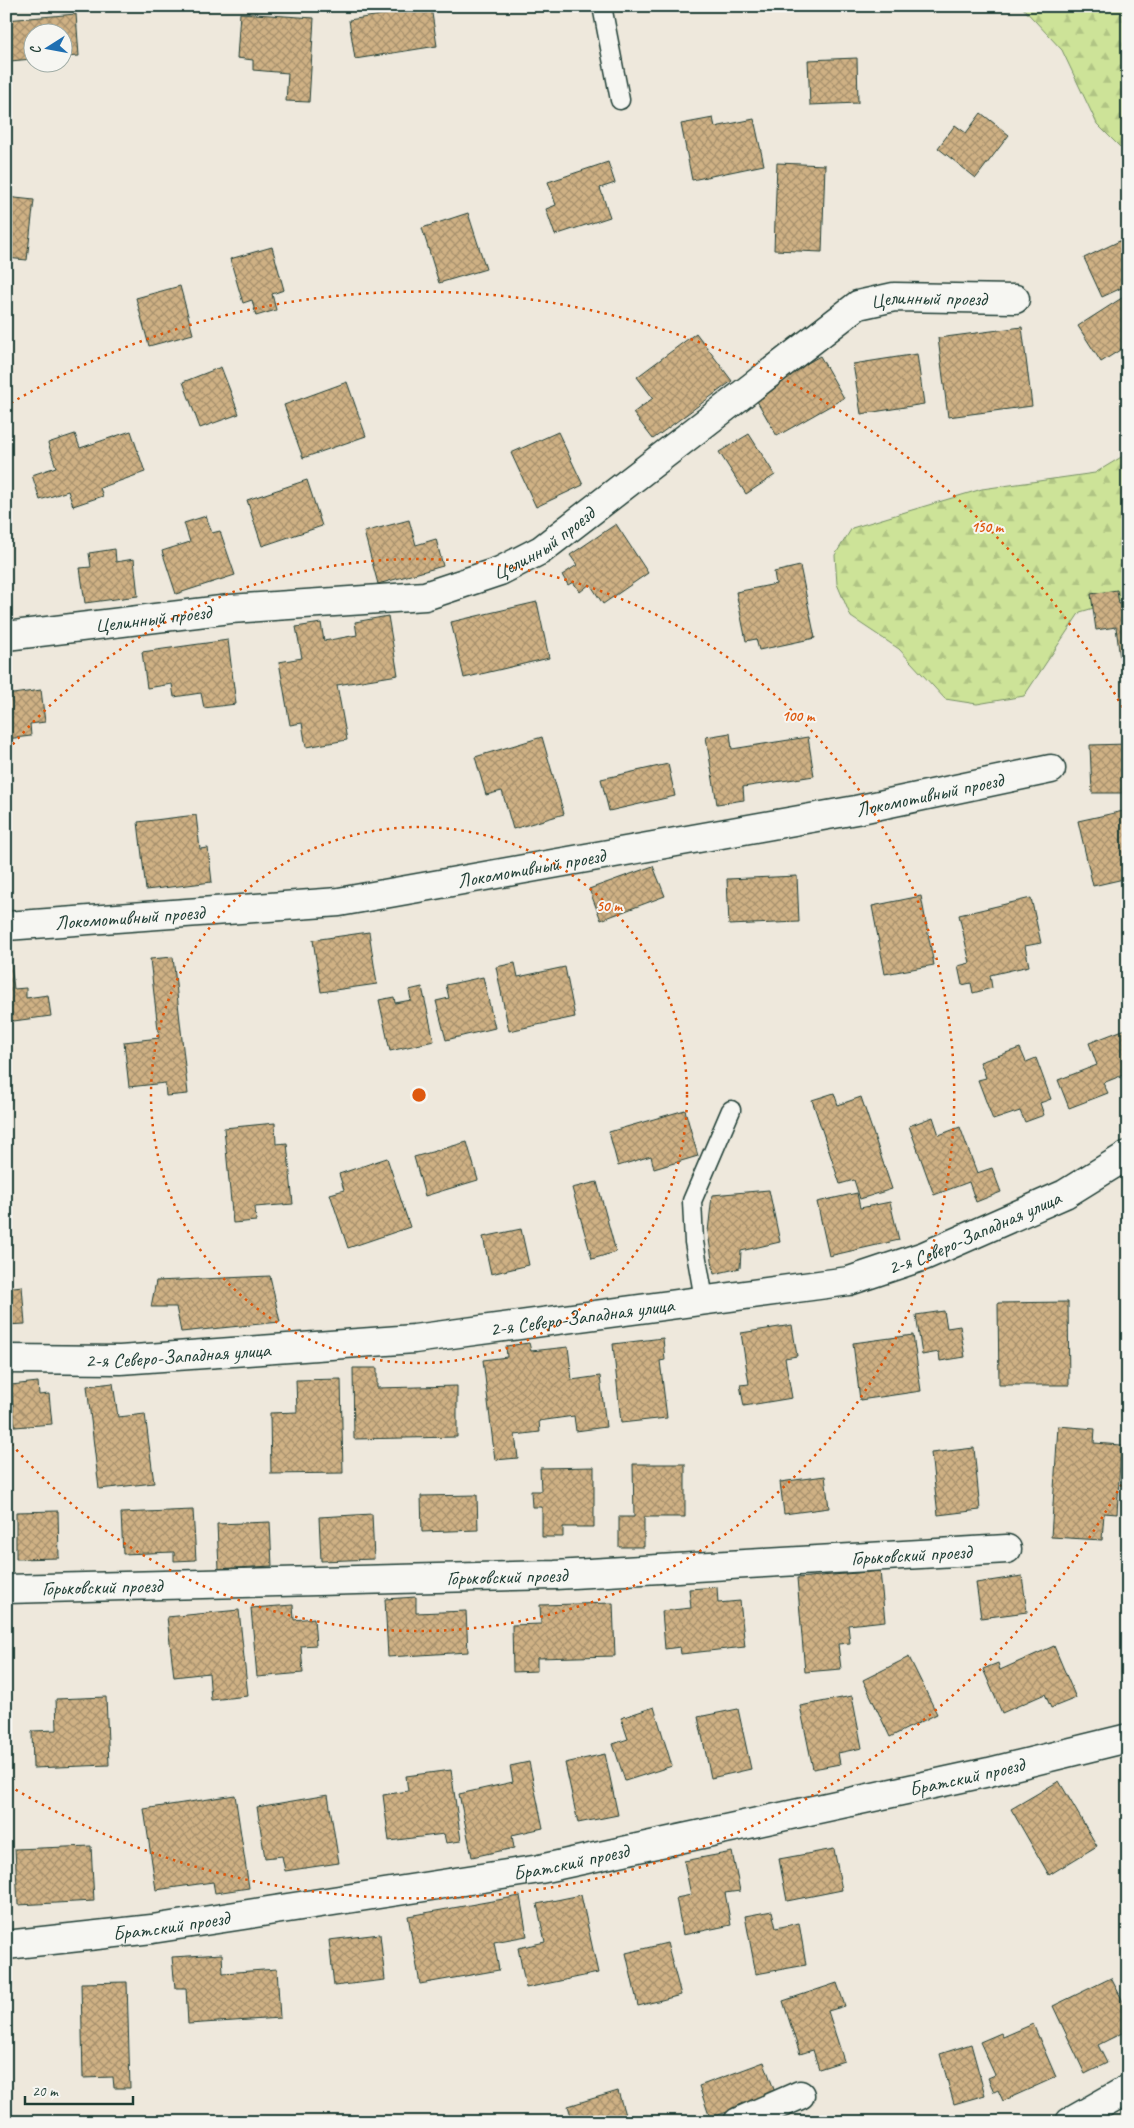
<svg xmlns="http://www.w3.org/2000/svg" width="1134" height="2128" viewBox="0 0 1134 2128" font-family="Caveat,sans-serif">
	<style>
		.forest { fill: url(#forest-firs); stroke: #769066 }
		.building { fill: url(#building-cross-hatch); stroke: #1f3d34 }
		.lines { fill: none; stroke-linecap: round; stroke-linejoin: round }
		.service-casing { stroke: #1f3d34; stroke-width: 21 }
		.minor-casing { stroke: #1f3d34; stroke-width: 31 }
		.service { stroke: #f6f6f2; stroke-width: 18 }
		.minor { stroke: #f6f6f2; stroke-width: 28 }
		.ring { fill: none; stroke: #de580e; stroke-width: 2.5; stroke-dasharray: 2.5 5 }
		.labels { text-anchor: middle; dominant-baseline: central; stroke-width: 4; stroke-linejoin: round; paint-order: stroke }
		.street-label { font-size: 20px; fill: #1f3d34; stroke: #f6f6f2 }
		.centre { fill: #de580e; stroke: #f6f6f2; stroke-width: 2.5 }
		.ring-label { font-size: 15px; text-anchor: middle; font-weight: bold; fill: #de580e; stroke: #f6f6f2; stroke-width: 4; stroke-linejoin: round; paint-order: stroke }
	</style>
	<defs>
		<pattern id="forest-firs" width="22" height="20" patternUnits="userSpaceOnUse" patternTransform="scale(1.25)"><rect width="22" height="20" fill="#cde398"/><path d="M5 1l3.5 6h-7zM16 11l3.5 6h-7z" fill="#b0c484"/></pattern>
		<pattern id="building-cross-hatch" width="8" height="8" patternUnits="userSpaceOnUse" patternTransform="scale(1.25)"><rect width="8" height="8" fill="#cfb184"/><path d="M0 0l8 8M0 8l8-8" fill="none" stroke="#a7916d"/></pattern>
	</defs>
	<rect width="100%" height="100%" fill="#eee8dc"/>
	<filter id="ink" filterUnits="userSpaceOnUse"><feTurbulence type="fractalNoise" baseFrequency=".02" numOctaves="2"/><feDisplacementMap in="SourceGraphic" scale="10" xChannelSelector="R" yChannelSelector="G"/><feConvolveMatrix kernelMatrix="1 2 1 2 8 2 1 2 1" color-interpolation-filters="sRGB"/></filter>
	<g filter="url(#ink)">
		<path class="forest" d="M 1021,6 L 1128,6 L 1128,155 L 1097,124 L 1062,50 Z
			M 1128,453 L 1128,598 L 1080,612 L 1024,696 L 977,704 L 945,699 L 899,649 L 851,617 L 837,584 L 835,555 L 852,528 L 982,489 L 1095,473 Z"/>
		<path class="building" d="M 431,7 L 437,46 L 355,59 L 349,20 Z
			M 240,13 L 314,18 L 309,102 L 286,101 L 288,73 L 253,70 L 253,60 L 237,58 Z
			M 76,14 L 79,56 L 62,57 L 62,32 L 32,32 L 32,59 L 10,61 L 6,20 Z
			M 857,58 L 858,103 L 810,105 L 808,60 Z
			M 981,113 L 1009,135 L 976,178 L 938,148 L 955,125 L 966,133 Z
			M 713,118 L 715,127 L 754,119 L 764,165 L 692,180 L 681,124 Z
			M 608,162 L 615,183 L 600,188 L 610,217 L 555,235 L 546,209 L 556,205 L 548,182 Z
			M 777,163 L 825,165 L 822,252 L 774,250 Z
			M 6,197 L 34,200 L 27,260 L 6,258 Z
			M 468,213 L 486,269 L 439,283 L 422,228 Z
			M 1128,237 L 1128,285 L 1102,297 L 1084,258 Z
			M 272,247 L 284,290 L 272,294 L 276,310 L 256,316 L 252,300 L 243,303 L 230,259 Z
			M 180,286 L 193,334 L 149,346 L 136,298 Z
			M 1128,294 L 1128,345 L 1101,362 L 1078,326 Z
			M 1022,327 L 1032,406 L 948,417 L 938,338 Z
			M 696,333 L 732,381 L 653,439 L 633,413 L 653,398 L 637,377 Z
			M 917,354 L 924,404 L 861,414 L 853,364 Z
			M 820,356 L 844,398 L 777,436 L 753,394 Z
			M 221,367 L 239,414 L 200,428 L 183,382 Z
			M 347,382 L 366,436 L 303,458 L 284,405 Z
			M 131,431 L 145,472 L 100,488 L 103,496 L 73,506 L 68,491 L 40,500 L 32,475 L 56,467 L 48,443 L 75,434 L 80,448 Z
			M 558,432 L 583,485 L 536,507 L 511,453 Z
			M 749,434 L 775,475 L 746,494 L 719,452 Z
			M 307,480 L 322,526 L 262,546 L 247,500 Z
			M 206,516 L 212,533 L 220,531 L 235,575 L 176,594 L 162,551 L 190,542 L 184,523 Z
			M 409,520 L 416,545 L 436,539 L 443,566 L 378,584 L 364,532 Z
			M 616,524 L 648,573 L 603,604 L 590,584 L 580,592 L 573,582 L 568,585 L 562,575 L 577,565 L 570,555 Z
			M 115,549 L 116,562 L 134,559 L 138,596 L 85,603 L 80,568 L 91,567 L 89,553 Z
			M 800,566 L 815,638 L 759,650 L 756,639 L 746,641 L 736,592 L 776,584 L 774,572 Z
			M 1117,590 L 1119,604 L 1128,602 L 1128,658 L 1120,659 L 1116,627 L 1096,630 L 1091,594 Z
			M 537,602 L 549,658 L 464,678 L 451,622 Z
			M 388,616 L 398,675 L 337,685 L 347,740 L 306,747 L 302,723 L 290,725 L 279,662 L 302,658 L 296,627 L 321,623 L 324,641 L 357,635 L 355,622 Z
			M 228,640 L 236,704 L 204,708 L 201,693 L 174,697 L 172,684 L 147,688 L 142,652 Z
			M 41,690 L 45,722 L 30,724 L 31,736 L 6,739 L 6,695 Z
			M 730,733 L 732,749 L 808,737 L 814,776 L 743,787 L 744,800 L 717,804 L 706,737 Z
			M 542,737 L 564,814 L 513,829 L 502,791 L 486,795 L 475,757 Z
			M 1128,744 L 1128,793 L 1092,793 L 1090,745 Z
			M 668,764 L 675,796 L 609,811 L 601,779 Z
			M 1128,810 L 1128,878 L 1093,886 L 1078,821 Z
			M 196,815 L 200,849 L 208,848 L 212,882 L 146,890 L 138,822 Z
			M 653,866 L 665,896 L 601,920 L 589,889 Z
			M 797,876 L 799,922 L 729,925 L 727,879 Z
			M 921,896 L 934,965 L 885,974 L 872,906 Z
			M 1031,898 L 1041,943 L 1025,946 L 1029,966 L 990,975 L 992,988 L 973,993 L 971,983 L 962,985 L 958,966 L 970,963 L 959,915 Z
			M 369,932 L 377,984 L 321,992 L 313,940 Z
			M 173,957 L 188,1094 L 166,1096 L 165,1083 L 129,1087 L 124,1042 L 159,1038 L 150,959 Z
			M 515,963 L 518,977 L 565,967 L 575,1017 L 509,1031 L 496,967 Z
			M 11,964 L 14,989 L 26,988 L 26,998 L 48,995 L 51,1016 L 6,1022 L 6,965 Z
			M 483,977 L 495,1028 L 446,1040 L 436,1001 L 449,998 L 446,985 Z
			M 422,987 L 434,1041 L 390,1051 L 379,1000 L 394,997 L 395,1003 L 411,1000 L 409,990 Z
			M 1128,1028 L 1128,1073 L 1103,1083 L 1108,1093 L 1069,1108 L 1058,1080 L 1097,1065 L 1089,1043 Z
			M 1020,1048 L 1026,1062 L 1036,1058 L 1051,1099 L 1040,1103 L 1044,1115 L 1025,1122 L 1020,1111 L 993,1120 L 978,1080 L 986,1078 L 980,1062 Z
			M 834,1093 L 838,1105 L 861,1097 L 892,1189 L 860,1199 L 854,1180 L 840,1184 L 812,1100 Z
			M 685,1110 L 698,1156 L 654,1169 L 651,1156 L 618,1166 L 609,1132 Z
			M 933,1117 L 939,1135 L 960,1127 L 977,1173 L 992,1168 L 1001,1192 L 976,1202 L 969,1182 L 934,1195 L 909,1126 Z
			M 275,1123 L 276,1144 L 287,1143 L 293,1204 L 255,1207 L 256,1221 L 233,1223 L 224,1128 Z
			M 467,1142 L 478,1180 L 425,1196 L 414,1157 Z
			M 387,1158 L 410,1227 L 348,1248 L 330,1194 L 344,1190 L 339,1174 Z
			M 597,1182 L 616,1252 L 592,1259 L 572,1188 Z
			M 769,1190 L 780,1242 L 741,1251 L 740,1268 L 714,1274 L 708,1232 L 712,1195 Z
			M 857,1193 L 860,1208 L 890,1202 L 899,1240 L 829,1256 L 817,1202 Z
			M 521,1229 L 529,1265 L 491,1274 L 483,1237 Z
			M 270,1276 L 280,1322 L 181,1332 L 176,1307 L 151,1307 L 156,1281 Z
			M 22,1286 L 25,1324 L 6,1325 L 6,1288 Z
			M 1068,1302 L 1069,1385 L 999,1385 L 998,1303 Z
			M 944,1311 L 947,1328 L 960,1326 L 965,1357 L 940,1361 L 939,1352 L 922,1355 L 916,1315 Z
			M 792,1325 L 797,1356 L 785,1358 L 792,1398 L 744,1406 L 740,1385 L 749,1384 L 741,1333 Z
			M 913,1335 L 921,1391 L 860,1400 L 853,1343 Z
			M 663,1338 L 665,1360 L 660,1361 L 667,1418 L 621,1423 L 613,1344 Z
			M 529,1343 L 531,1351 L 568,1347 L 572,1380 L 600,1376 L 606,1427 L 576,1431 L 574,1416 L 539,1421 L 540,1432 L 515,1435 L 518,1458 L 495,1460 L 483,1360 L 507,1357 L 506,1346 Z
			M 353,1368 L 377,1368 L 377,1388 L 457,1386 L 457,1437 L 354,1439 Z
			M 341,1379 L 343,1473 L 271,1474 L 270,1413 L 297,1412 L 296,1380 Z
			M 38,1382 L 39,1395 L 49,1394 L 52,1424 L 15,1427 L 11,1385 Z
			M 113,1383 L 118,1417 L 145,1414 L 154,1483 L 99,1489 L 87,1386 Z
			M 1058,1426 L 1095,1429 L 1094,1443 L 1121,1445 L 1117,1514 L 1104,1513 L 1102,1540 L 1051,1537 Z
			M 974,1448 L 980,1510 L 938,1515 L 931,1453 Z
			M 633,1464 L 685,1464 L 685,1517 L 644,1517 L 644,1547 L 619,1547 L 619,1517 L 634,1517 Z
			M 594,1467 L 594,1527 L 563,1527 L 563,1537 L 542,1537 L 542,1507 L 532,1507 L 531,1491 L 541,1491 L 540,1468 Z
			M 825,1476 L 829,1508 L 784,1514 L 780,1482 Z
			M 477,1495 L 478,1530 L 422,1532 L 421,1496 Z
			M 193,1510 L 196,1560 L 174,1561 L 174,1552 L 123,1554 L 121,1513 Z
			M 58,1511 L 59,1558 L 16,1559 L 16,1512 Z
			M 372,1514 L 374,1559 L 321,1561 L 319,1517 Z
			M 270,1522 L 272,1566 L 219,1569 L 217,1524 Z
			M 880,1571 L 885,1621 L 848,1625 L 850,1643 L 838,1644 L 841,1669 L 805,1672 L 797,1578 Z
			M 1022,1576 L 1027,1612 L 981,1618 L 976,1583 Z
			M 717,1587 L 718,1603 L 740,1601 L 745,1647 L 681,1654 L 680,1647 L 665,1649 L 662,1611 L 691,1608 L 689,1589 Z
			M 416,1597 L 416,1613 L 466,1611 L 468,1652 L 388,1657 L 385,1599 Z
			M 613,1603 L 615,1656 L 537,1658 L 537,1671 L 513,1672 L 512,1625 L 541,1624 L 540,1605 Z
			M 293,1605 L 294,1620 L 314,1618 L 316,1645 L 301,1646 L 303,1673 L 257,1677 L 251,1608 Z
			M 239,1610 L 248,1696 L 211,1700 L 209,1673 L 174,1677 L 167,1617 Z
			M 1054,1646 L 1076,1698 L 1051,1708 L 1045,1694 L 1002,1713 L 983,1669 L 998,1663 L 1000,1670 Z
			M 909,1657 L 937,1714 L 890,1737 L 863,1680 Z
			M 852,1696 L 862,1748 L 838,1753 L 840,1764 L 813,1769 L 800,1706 Z
			M 106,1697 L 109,1765 L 33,1768 L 32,1731 L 57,1730 L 56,1699 Z
			M 654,1707 L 672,1766 L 625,1781 L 613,1744 L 628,1739 L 621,1718 Z
			M 738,1709 L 751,1769 L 711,1778 L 698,1717 Z
			M 605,1754 L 618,1815 L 578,1823 L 565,1763 Z
			M 529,1762 L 543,1828 L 512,1835 L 514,1848 L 472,1857 L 459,1794 L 513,1782 L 510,1766 Z
			M 451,1770 L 461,1841 L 446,1843 L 444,1834 L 389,1841 L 383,1795 L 408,1791 L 406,1776 Z
			M 1059,1781 L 1097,1846 L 1049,1875 L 1011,1809 Z
			M 235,1795 L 249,1888 L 215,1893 L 213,1882 L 156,1890 L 144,1809 Z
			M 328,1795 L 339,1863 L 285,1871 L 282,1856 L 265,1858 L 257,1807 Z
			M 91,1846 L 94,1901 L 18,1905 L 15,1849 Z
			M 834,1849 L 842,1890 L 787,1901 L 779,1859 Z
			M 732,1852 L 740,1891 L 725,1893 L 731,1925 L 683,1935 L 676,1898 L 691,1895 L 684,1861 Z
			M 581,1895 L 598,1973 L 526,1988 L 518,1948 L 545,1942 L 537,1904 Z
			M 520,1896 L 527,1936 L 494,1942 L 499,1970 L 420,1984 L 408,1916 Z
			M 772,1911 L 776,1928 L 799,1923 L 806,1965 L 756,1974 L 745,1916 Z
			M 380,1934 L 385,1980 L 334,1986 L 329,1940 Z
			M 667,1943 L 681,1995 L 638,2006 L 626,1953 Z
			M 222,1954 L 223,1973 L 277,1969 L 280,2018 L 188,2024 L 186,1988 L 175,1988 L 172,1957 Z
			M 1111,1978 L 1128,2011 L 1128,2030 L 1098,2045 L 1107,2063 L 1085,2074 L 1053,2006 Z
			M 127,1982 L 130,2088 L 114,2088 L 113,2077 L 83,2078 L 81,1983 Z
			M 837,1983 L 845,2006 L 828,2011 L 844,2061 L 819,2069 L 813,2050 L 800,2054 L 783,2001 Z
			M 1033,2024 L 1056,2077 L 1003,2101 L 998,2090 L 994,2092 L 988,2078 L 995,2075 L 980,2042 L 1001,2033 L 1003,2037 Z
			M 971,2044 L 985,2095 L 954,2104 L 940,2054 Z
			M 764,2062 L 776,2095 L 710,2118 L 699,2086 Z
			M 618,2091 L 627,2122 L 573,2122 L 568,2106 Z"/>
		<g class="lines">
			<defs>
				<path id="service" d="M 602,6 L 620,100
					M 704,1299 L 694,1242 L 692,1201 L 731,1110"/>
				<g id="minor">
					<path id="s1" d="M 6,636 L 230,609 L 425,596 L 500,571 L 541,550 L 858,305 L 894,297 L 1015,299"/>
					<path id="s2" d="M 6,926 L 339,902 L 856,810 L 1051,769"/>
					<path id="s3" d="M 6,1359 L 120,1360 L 414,1339 L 849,1281 L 924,1256 L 1065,1194 L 1128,1155"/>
					<path id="s4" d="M 6,1589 L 555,1575 L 1007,1549"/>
					<path id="s5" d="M 6,1945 L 152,1929 L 540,1869 L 989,1772 L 1128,1738"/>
					<path d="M 738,2122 L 800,2095"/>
					<path d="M 1070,2122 L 1128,2089"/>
				</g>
			</defs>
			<use href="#service" class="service-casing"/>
			<use href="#minor" class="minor-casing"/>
			<use href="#service" class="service"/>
			<use href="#minor" class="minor"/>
		</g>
	</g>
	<g class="ring">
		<circle cx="419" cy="1095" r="268"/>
		<path d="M8 750A536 536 0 1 1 8 1440"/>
		<path d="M1125 1478A803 803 0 0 1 11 1787M11 403A803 803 0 0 1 1125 712"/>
	</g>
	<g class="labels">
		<g class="street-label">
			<text stroke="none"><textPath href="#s1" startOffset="1018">Целинный проезд</textPath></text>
			<text stroke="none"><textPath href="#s1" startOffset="552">Целинный проезд</textPath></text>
			<text stroke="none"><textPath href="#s1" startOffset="148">Целинный проезд</textPath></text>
			<text stroke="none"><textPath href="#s2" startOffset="934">Локомотивный проезд</textPath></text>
			<text stroke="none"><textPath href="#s2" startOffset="529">Локомотивный проезд</textPath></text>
			<text stroke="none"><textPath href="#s2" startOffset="124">Локомотивный проезд</textPath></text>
			<text stroke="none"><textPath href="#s3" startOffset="982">2-я Северо-Западная улица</textPath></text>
			<text stroke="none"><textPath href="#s3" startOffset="578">2-я Северо-Западная улица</textPath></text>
			<text stroke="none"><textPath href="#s3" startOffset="172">2-я Северо-Западная улица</textPath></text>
			<text stroke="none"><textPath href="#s4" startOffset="906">Горьковский проезд</textPath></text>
			<text stroke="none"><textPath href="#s4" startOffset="501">Горьковский проезд</textPath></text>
			<text stroke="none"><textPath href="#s4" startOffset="96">Горьковский проезд</textPath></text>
			<text stroke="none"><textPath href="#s5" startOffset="976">Братский проезд</textPath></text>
			<text stroke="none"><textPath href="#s5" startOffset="571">Братский проезд</textPath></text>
			<text stroke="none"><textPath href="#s5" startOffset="166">Братский проезд</textPath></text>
		</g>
	</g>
	<circle cx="419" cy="1095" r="8" class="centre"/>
	<g class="ring-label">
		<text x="987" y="532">150 m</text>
		<text x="798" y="721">100 m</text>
		<text x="609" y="911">50 m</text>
	</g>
	<rect width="1134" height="2128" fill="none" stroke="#f6f6f2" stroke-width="25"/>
	<rect x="12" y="12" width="1109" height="2103" fill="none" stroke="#1f3d34" stroke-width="2" filter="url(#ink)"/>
	<g transform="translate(48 48) rotate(259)"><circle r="24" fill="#f6f6f2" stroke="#a0aca6"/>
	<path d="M0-4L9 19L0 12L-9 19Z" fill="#1f6fb2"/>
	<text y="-8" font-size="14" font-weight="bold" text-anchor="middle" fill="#1f3d34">С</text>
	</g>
	<path d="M25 2096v8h108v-8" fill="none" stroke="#1f3d34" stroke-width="2.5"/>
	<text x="32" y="2096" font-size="15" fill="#1f3d34" stroke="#f6f6f2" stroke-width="4" paint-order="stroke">20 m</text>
</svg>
